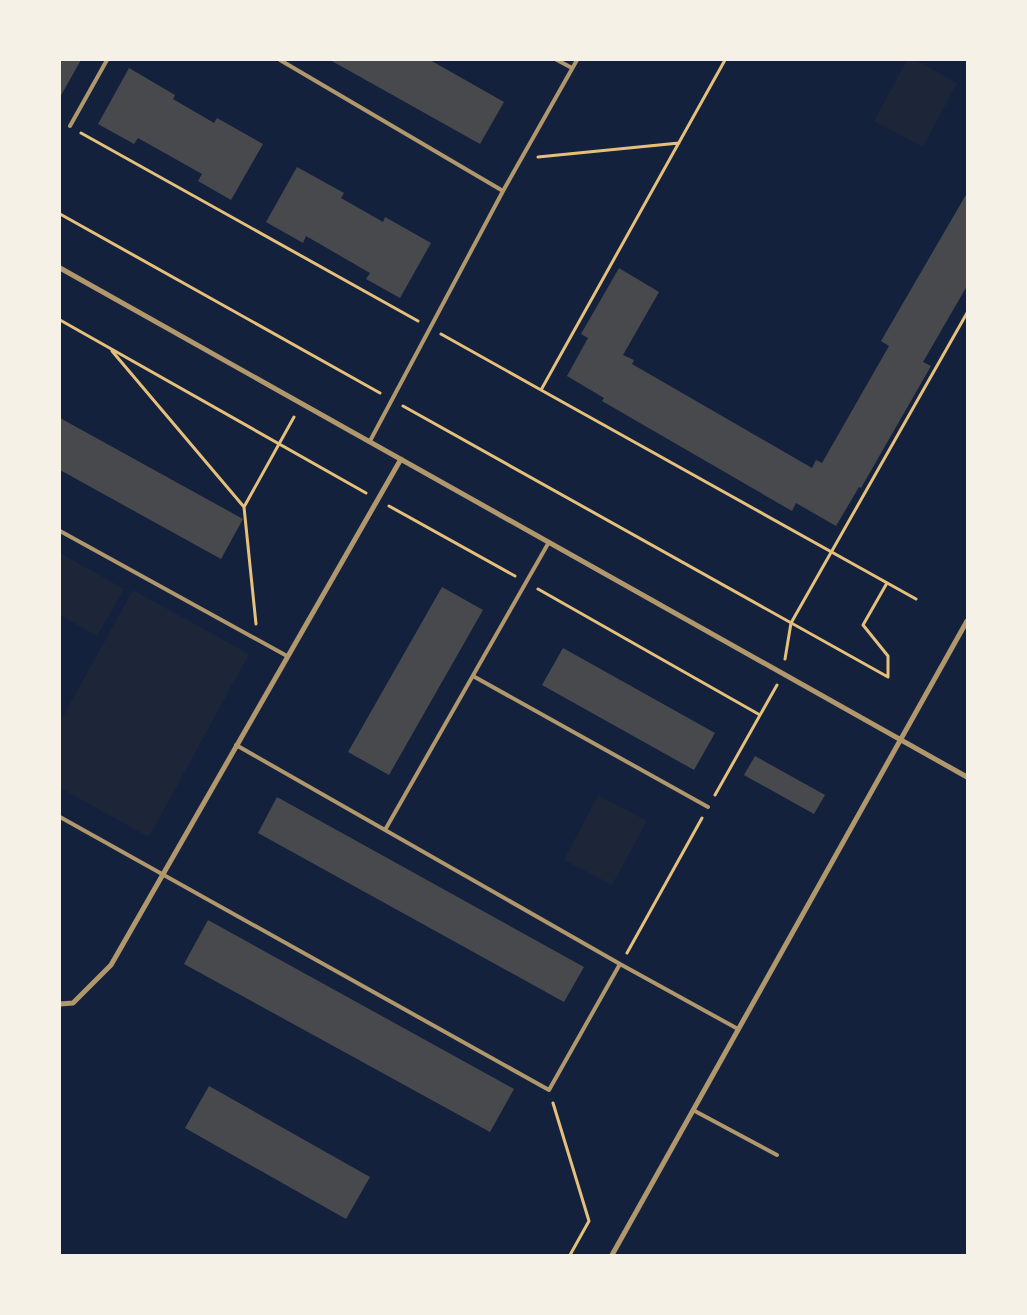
<svg xmlns="http://www.w3.org/2000/svg" width="1027" height="1315" viewBox="0 0 1027 1315" font-family="'Fira Sans',sans-serif">
	<style>
		.green { fill: #1d2539 }
		.building { fill: #48494c }
		.lines { fill: none; stroke-linecap: round; stroke-linejoin: round }
		.path { stroke: #e5c07b; stroke-width: 3 }
		.service { stroke: #b1986c; stroke-width: 4 }
		.minor { stroke: #b1986c; stroke-width: 5 }
	</style>
	<rect width="100%" height="100%" fill="#14213d"/>
	<path class="green" d="M 907,60 L 915,60 L 957,83 L 923,147 L 874,121 Z
		M 60,553 L 124,589 L 97,636 L 60,615 Z
		M 133,590 L 249,654 L 149,837 L 60,788 L 60,722 Z
		M 598,795 L 647,821 L 612,885 L 564,860 Z"/>
	<path class="building" d="M 60,60 L 81,60 L 60,97 Z
		M 330,60 L 430,60 L 504,102 L 480,144 Z
		M 129,68 L 175,95 L 173,99 L 214,123 L 217,118 L 263,144 L 231,200 L 198,181 L 202,174 L 138,138 L 134,144 L 98,124 Z
		M 297,167 L 344,193 L 341,198 L 383,222 L 385,217 L 431,243 L 400,298 L 366,279 L 370,273 L 306,236 L 303,243 L 266,222 Z
		M 967,193 L 967,286 L 923,362 L 931,366 L 861,488 L 859,487 L 836,526 L 796,503 L 792,511 L 602,401 L 604,398 L 567,376 L 588,338 L 581,334 L 619,268 L 659,292 L 623,355 L 634,360 L 632,364 L 812,468 L 816,460 L 822,463 L 889,346 L 881,341 Z
		M 60,418 L 243,519 L 221,559 L 60,470 Z
		M 442,587 L 483,610 L 389,775 L 348,752 Z
		M 563,648 L 715,733 L 694,770 L 542,685 Z
		M 755,756 L 825,795 L 814,814 L 744,775 Z
		M 277,797 L 584,967 L 564,1002 L 258,833 Z
		M 208,920 L 514,1089 L 490,1132 L 184,964 Z
		M 209,1086 L 370,1177 L 346,1219 L 185,1128 Z"/>
	<g class="lines">
		<path class="path" d="M 725,60 L 541,390 L 916,599
			M 81,133 L 418,321
			M 538,157 L 679,143
			M 60,214 L 380,393
			M 60,320 L 366,493
			M 441,334 L 541,390
			M 112,351 L 244,507
			M 403,406 L 888,677 L 888,656 L 863,625 L 887,583
			M 389,506 L 515,576
			M 538,589 L 760,715
			M 256,624 L 244,507 L 294,417
			M 785,659 L 791,623 L 967,313
			M 715,795 L 777,685
			M 627,953 L 702,818
			M 553,1103 L 589,1221 L 570,1255"/>
		<path class="service" d="M 280,60 L 503,191
			M 557,60 L 572,68
			M 70,126 L 107,60
			M 370,441 L 503,191 L 577,60
			M 60,531 L 287,656
			M 473,676 L 708,807
			M 236,745 L 620,964
			M 60,817 L 549,1090 L 620,964 L 738,1029
			M 385,830 L 549,542
			M 693,1110 L 777,1155"/>
		<path class="minor" d="M 60,268 L 967,777
			M 60,1004 L 73,1003 L 111,965 L 401,459
			M 612,1255 L 967,621"/>
	</g>
	<rect width="1027" height="1315" fill="none" stroke="#f6f1e7" stroke-width="122"/>
</svg>
